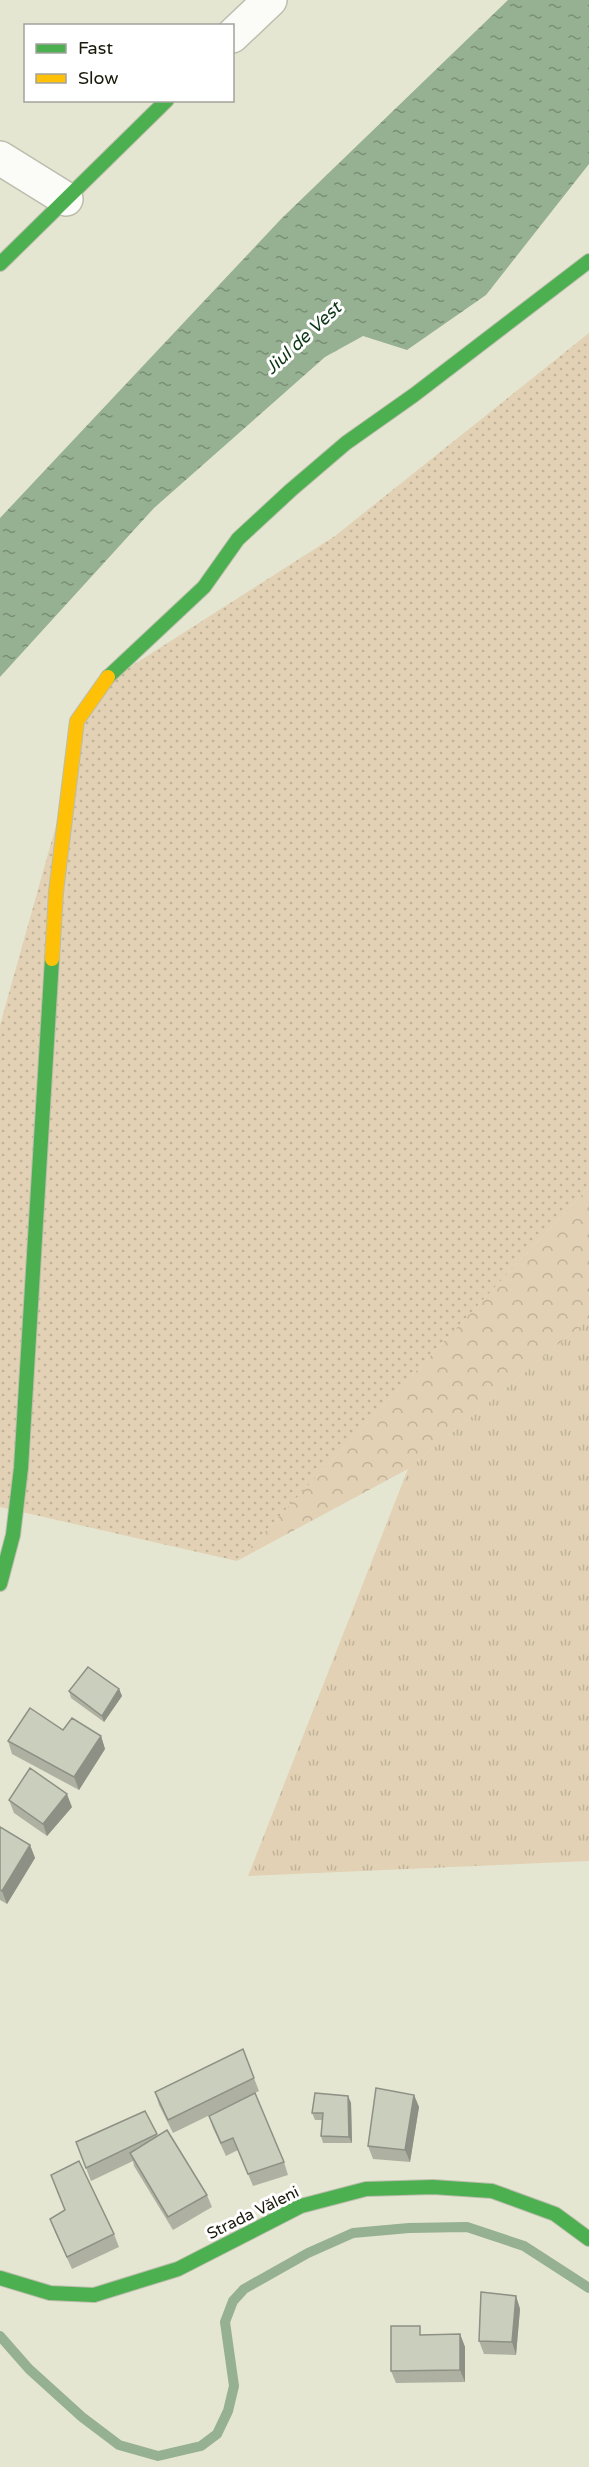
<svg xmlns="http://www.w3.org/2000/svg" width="589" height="2467" viewBox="0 0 589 2467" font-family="'Varela Round',sans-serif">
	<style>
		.grass { fill: url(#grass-tufts) }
		.forest { fill: url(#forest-crowns) }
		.garden { fill: url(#garden-dots) }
		.water { fill: url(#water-ripples) }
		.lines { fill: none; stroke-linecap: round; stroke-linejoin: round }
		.stream { stroke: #96b092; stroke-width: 10 }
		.street-casing { stroke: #bcbdad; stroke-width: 36 }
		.fast-casing { stroke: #bcbdad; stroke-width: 16 }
		.slow-casing { stroke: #bcbdad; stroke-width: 16 }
		.street { stroke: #fbfbf8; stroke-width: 33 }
		.fast { stroke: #4caf50; stroke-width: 14 }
		.slow { stroke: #ffc107; stroke-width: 14 }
		.wall { fill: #aeb1a2 }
		.shaded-wall { fill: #8d9084 }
		.building { fill: #cacebc; stroke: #8d9084; stroke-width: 1.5 }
		.labels { text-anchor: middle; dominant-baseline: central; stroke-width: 6; stroke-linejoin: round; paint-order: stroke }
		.street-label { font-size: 16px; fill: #18180b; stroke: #fff }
		.water-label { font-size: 18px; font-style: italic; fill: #0d3715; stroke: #fff }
	</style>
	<defs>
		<pattern id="grass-tufts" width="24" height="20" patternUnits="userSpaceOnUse" patternTransform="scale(1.5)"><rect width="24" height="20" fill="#e2d1b4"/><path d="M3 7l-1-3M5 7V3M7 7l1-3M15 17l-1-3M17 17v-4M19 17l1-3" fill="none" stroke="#c1b399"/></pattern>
		<pattern id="forest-crowns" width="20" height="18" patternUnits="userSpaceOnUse" patternTransform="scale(1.5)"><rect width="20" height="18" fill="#e2d1b4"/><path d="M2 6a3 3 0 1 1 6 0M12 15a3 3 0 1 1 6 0" fill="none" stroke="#c1b399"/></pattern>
		<pattern id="garden-dots" width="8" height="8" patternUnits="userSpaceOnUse" patternTransform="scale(1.5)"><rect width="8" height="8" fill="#e2d1b4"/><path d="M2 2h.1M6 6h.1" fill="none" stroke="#c1b399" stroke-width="1.8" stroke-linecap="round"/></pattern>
		<pattern id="water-ripples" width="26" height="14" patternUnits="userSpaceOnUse" patternTransform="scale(1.5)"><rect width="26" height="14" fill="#96b092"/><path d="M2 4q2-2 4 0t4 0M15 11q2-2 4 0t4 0" fill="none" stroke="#798e75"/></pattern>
	</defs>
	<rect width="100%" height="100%" fill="#e5e6d1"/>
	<path class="grass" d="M 589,1319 L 589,1861 L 248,1876 L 408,1469 Z"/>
	<path class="forest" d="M 589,1187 L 589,1319 L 408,1469 L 237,1561 Z"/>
	<path class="garden" d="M 589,333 L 589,1187 L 237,1561 L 0,1507 L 0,1025 L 94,690 L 335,536 Z"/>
	<path class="water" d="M 508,0 L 589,0 L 589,164 L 486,295 L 407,350 L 363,336 L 325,357 L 154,508 L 0,677 L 0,518 L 282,218 Z"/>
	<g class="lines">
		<path class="stream" d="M 0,2336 L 29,2369 L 82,2417 L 119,2445 L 158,2456 L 201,2446 L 217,2434 L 228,2411 L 234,2386 L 225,2322 L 233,2301 L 244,2289 L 308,2253 L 353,2233 L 409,2228 L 467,2227 L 524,2246 L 589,2288"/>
		<defs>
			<path id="street" d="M 232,36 L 270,0
				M 0,158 L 66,199"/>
			<path id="fast" d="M 0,264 L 167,100
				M 108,677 L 204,587 L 238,539 L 291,490 L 346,443 L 414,395 L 589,261
				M 0,1584 L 13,1535 L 21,1468 L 52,959
				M 0,2278 L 50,2293 L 94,2295 L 178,2269 L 301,2206 L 366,2189 L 433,2187 L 492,2191 L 555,2214 L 589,2239"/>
			<path id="slow" d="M 52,959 L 56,892 L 77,721 L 108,677"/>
		</defs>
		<use href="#street" class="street-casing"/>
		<use href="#fast" class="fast-casing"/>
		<use href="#slow" class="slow-casing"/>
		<use href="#street" class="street"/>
		<use href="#fast" class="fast"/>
		<use href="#slow" class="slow"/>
	</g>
	<path class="wall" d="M 119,1689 L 122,1696 L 104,1722 L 71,1698 L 69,1691 Z
		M 63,1730 L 101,1736 L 105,1749 L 79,1790 L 12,1754 L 8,1741 Z
		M 9,1800 L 72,1807 L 47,1836 L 14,1813 Z
		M 0,1827 L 30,1845 L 35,1858 L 7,1904 L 0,1900 Z
		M 243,2049 L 259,2091 L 173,2133 L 159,2105 L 155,2092 Z
		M 414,2095 L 419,2107 L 410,2162 L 373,2159 L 368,2146 Z
		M 348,2096 L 351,2103 L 352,2143 L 323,2143 L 321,2136 L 323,2120 L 315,2120 L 312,2113 Z
		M 145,2111 L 157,2136 L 207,2195 L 212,2207 L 173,2230 L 134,2166 L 133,2161 L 91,2181 L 76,2142 Z
		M 209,2116 L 284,2162 L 288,2175 L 253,2186 L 238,2150 L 226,2156 L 213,2128 Z
		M 50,2219 L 114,2234 L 119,2247 L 72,2269 L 55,2232 Z
		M 516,2296 L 520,2309 L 516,2355 L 484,2354 L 479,2341 Z
		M 460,2334 L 465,2347 L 465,2382 L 396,2383 L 391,2371 L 423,2335 Z"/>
	<path class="shaded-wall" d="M 119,1689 L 122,1696 L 104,1722 L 102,1716 Z
		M 101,1736 L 105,1749 L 79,1790 L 74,1777 Z
		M 67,1794 L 72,1807 L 47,1836 L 43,1824 Z
		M 30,1845 L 35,1858 L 7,1904 L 2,1891 Z
		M 414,2095 L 419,2107 L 410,2162 L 405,2150 Z
		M 348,2096 L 351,2103 L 352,2143 L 349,2137 Z
		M 516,2296 L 520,2309 L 516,2355 L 512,2342 Z
		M 460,2334 L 465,2347 L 465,2382 L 460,2370 Z"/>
	<path class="building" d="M 88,1667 L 119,1689 L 102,1716 L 69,1691 Z
		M 30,1708 L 63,1730 L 72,1718 L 101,1736 L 74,1777 L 8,1741 Z
		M 30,1768 L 67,1794 L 43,1824 L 9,1800 Z
		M 0,1827 L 30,1845 L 2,1891 L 0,1890 Z
		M 243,2049 L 254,2078 L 168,2120 L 155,2092 Z
		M 376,2088 L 414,2095 L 405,2150 L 368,2146 Z
		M 255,2093 L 284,2162 L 248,2174 L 233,2138 L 221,2143 L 209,2116 Z
		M 315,2093 L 348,2096 L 349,2137 L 321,2136 L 323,2113 L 312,2113 Z
		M 145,2111 L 157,2134 L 86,2168 L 76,2142 Z
		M 167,2130 L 207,2195 L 168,2217 L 130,2153 Z
		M 79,2161 L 114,2234 L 67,2257 L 50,2219 L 65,2210 L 51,2175 Z
		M 481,2292 L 516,2296 L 512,2342 L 479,2341 Z
		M 391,2326 L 420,2326 L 420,2335 L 460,2334 L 460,2370 L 391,2371 Z"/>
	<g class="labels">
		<g class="street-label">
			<text transform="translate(253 2213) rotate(-26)">Strada Văleni</text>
		</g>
		<g class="water-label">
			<text transform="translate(303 338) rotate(-43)">Jiul de Vest</text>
		</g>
	</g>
	<rect x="24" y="24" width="210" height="78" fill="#ffffff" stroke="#a3a39d" stroke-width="1.5"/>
	<rect x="36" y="44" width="30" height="9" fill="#4caf50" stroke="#a3a39d" stroke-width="1.5"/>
	<text x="78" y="54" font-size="18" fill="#18180b">Fast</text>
	<rect x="36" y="74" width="30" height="9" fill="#ffc107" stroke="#a3a39d" stroke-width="1.5"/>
	<text x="78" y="84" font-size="18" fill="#18180b">Slow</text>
</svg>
